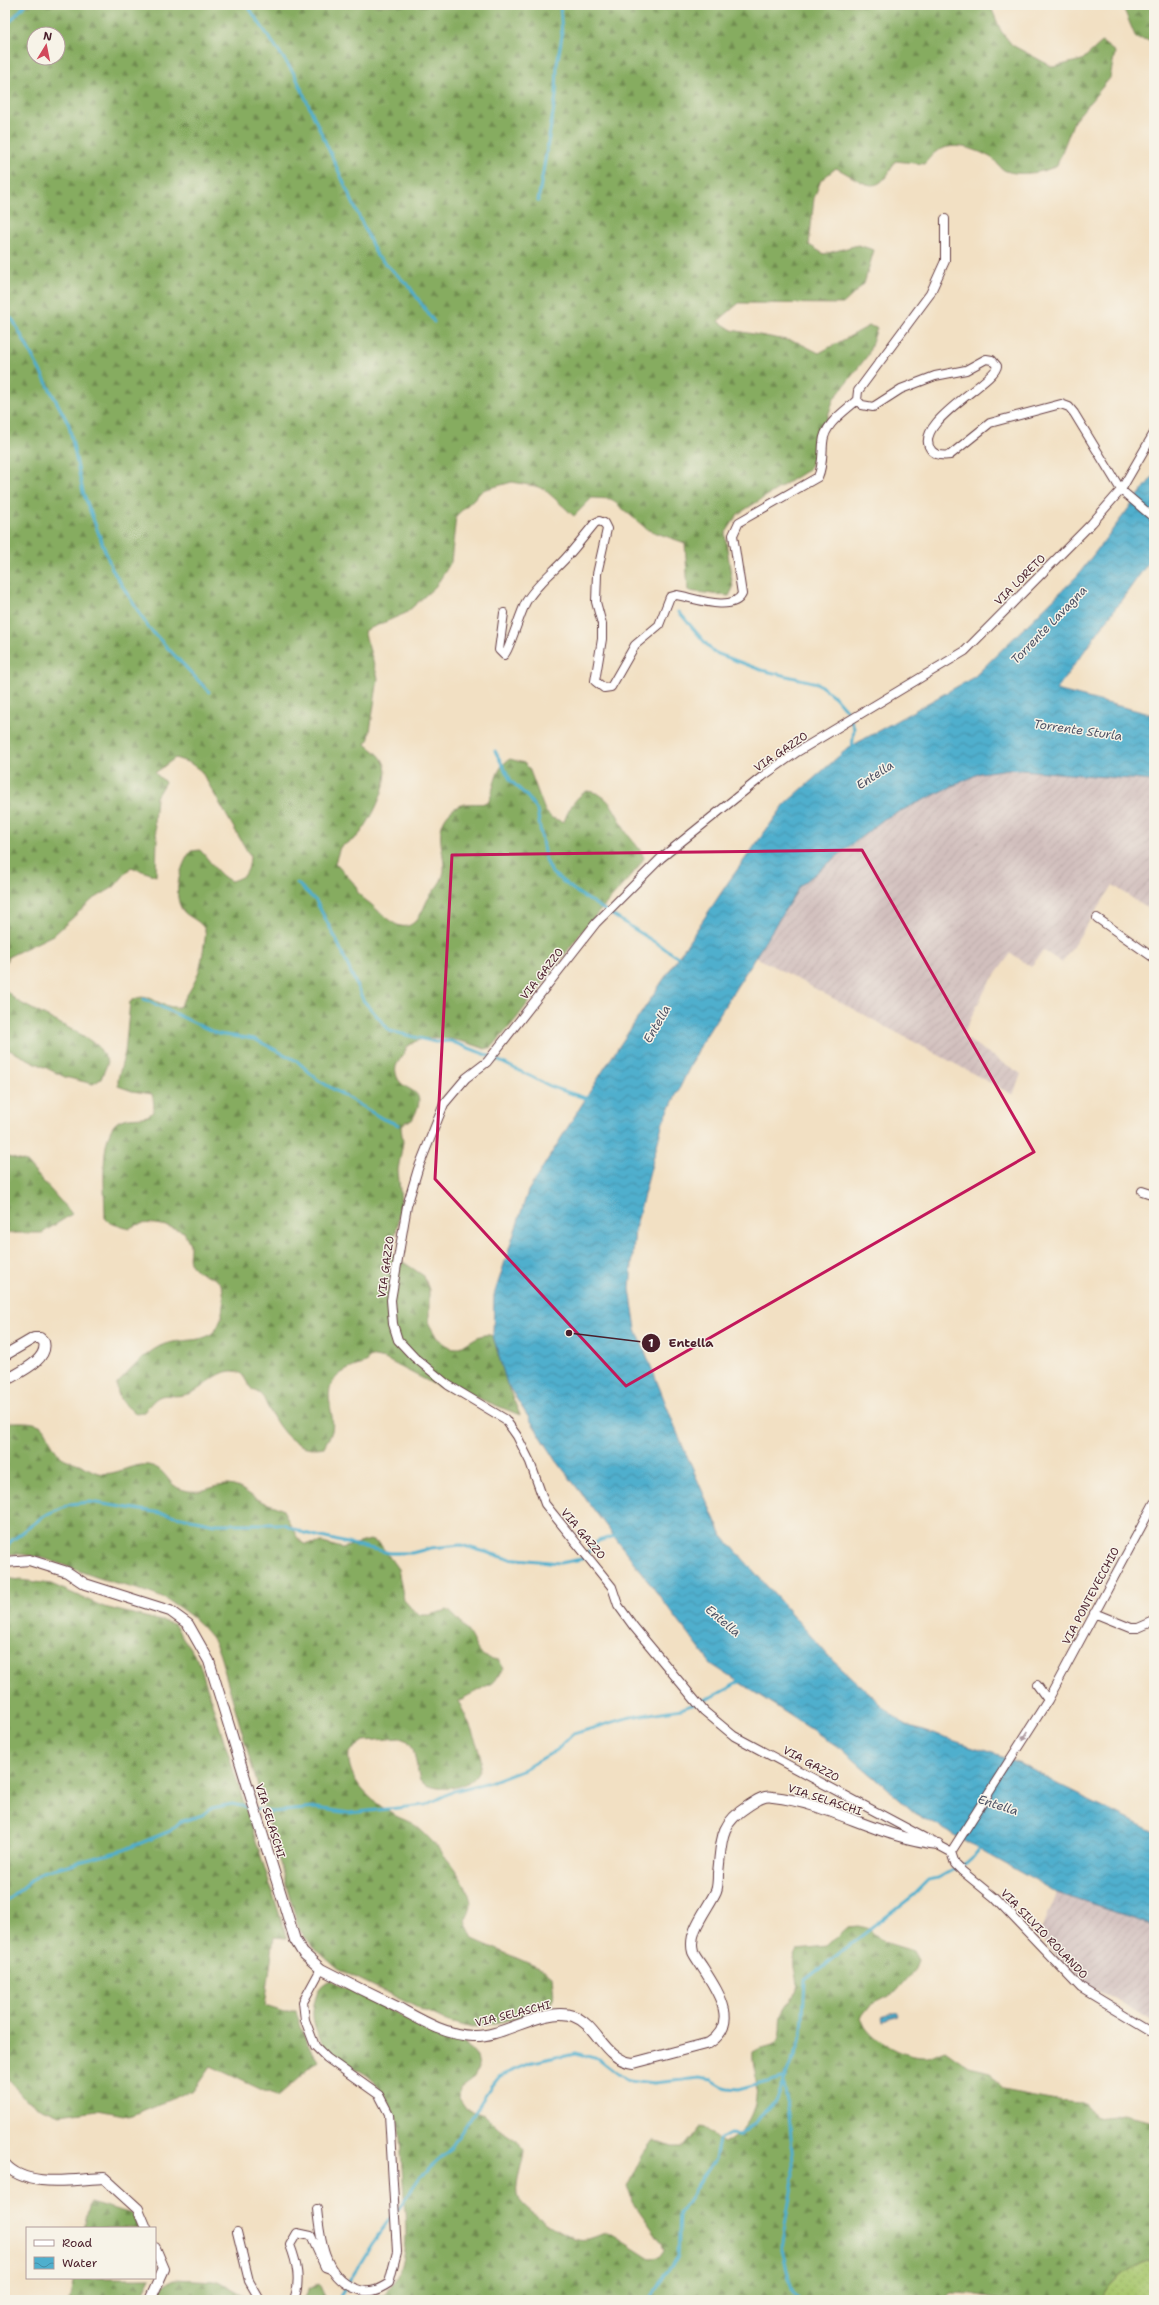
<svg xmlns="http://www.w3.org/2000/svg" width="1159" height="2305" viewBox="0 0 1159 2305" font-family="'Shantell Sans',sans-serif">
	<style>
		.industrial { fill: url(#industrial-furrows) }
		.green { fill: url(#green-dots); stroke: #79734c }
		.forest { fill: url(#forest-firs); stroke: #686646; fill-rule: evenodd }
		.water { fill: url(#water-waves); stroke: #4c677c }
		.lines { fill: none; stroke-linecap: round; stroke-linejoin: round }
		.stream { stroke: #4fafcd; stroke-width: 3 }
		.minor-casing { stroke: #633c42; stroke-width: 10 }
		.tertiary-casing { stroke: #633c42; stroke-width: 12 }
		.minor { stroke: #fff; stroke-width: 8 }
		.tertiary { stroke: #fff; stroke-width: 10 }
		.oneway { fill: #ae9aa0 }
		.marked { fill: none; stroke: #c2185b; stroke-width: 3; stroke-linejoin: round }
		.labels { text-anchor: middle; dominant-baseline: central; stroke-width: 3; stroke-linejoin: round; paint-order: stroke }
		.street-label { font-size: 11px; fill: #4a1f2b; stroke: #f7f3e8 }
		.water-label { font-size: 12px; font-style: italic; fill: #4c5164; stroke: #f7f3e8 }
		.leader { fill: none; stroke: #4a1f2b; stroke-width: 1.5 }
		.callout-dot { fill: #4a1f2b; stroke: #f7f3e8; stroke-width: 1.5 }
		.mark-label { font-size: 12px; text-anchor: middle; font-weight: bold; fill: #fff }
		.callout-label { font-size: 12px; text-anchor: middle; font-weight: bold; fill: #4a1f2b; stroke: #f7f3e8; stroke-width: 3; stroke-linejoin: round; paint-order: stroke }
	</style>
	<defs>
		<pattern id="industrial-furrows" width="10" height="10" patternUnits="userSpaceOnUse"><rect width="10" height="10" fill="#d1bfbd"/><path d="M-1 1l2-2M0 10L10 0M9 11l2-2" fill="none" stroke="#b5a4a3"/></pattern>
		<pattern id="green-dots" width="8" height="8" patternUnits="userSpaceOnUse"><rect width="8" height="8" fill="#a8c76e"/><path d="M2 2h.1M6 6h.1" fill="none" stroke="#92aa5f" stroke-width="1.8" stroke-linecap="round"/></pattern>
		<pattern id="forest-firs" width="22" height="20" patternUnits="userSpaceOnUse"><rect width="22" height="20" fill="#86ac61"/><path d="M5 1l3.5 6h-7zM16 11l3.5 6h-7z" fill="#708b50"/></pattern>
		<pattern id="water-waves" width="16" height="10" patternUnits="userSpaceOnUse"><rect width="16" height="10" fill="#4fafcd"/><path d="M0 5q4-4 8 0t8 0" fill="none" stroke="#448ea7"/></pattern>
	</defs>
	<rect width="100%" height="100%" fill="#f7f3e8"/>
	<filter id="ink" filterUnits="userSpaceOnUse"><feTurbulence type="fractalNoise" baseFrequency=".025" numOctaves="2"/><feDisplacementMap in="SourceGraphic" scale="8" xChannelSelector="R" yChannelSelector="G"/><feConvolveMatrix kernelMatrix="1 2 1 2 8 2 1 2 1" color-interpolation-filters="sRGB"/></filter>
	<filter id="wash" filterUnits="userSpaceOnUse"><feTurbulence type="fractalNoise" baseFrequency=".012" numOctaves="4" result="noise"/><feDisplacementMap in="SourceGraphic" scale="16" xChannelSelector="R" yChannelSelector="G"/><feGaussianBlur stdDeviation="0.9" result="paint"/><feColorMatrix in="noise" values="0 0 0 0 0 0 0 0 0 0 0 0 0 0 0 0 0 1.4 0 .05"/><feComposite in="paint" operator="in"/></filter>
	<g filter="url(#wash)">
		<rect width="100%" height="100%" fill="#f2e0c3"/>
		<path class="industrial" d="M 1009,769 L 1154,781 L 1154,913 L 1113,885 L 1062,963 L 1043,950 L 1031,967 L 1011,953 L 987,986 L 962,1036 L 1021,1074 L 1013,1095 L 756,957 L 800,886 L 884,819 L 980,773 Z
			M 1057,1893 L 1154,1925 L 1154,2022 L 1088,1984 L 1058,1958 L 1039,1936 Z"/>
		<path class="green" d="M 1154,2260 L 1154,2300 L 1102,2300 C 1109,2282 1134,2263 1154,2260 Z"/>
		<path class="forest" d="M 5,5 L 990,5 L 1001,31 L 1012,45 L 1053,67 L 1082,60 L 1102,42 L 1115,52 L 1110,78 L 1074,121 L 1057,165 C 1046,173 1019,176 1006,171 C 1000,169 996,160 990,157 C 975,149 954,141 937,151 C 932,154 928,160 924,164 L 895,161 C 877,200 866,183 836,168 L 821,180 L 814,198 L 809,245 L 824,254 L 858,245 L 874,250 L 864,284 L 843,304 L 739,303 L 718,321 L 732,330 L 797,342 L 819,353 L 869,326 L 877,328 L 868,355 L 834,399 L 809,469 L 738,514 L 725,534 L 733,588 L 729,596 L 688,591 L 685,543 L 648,530 L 611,499 L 592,498 L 574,516 L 544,489 L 535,486 L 512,482 L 483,490 L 456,516 L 451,562 L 436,586 L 406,613 L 364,631 L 378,678 L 369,738 L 366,744 C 371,749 380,754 383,761 C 394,778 370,823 358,836 C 353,841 345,844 340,847 L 335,863 C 342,871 350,878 356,886 C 357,889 357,892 359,894 C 363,899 369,902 373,906 C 396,928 411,939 426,903 C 431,891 442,885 444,871 C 445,851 433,831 449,813 C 461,800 472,805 488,803 C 495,788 494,768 510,759 L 524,763 L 529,768 L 545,811 L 552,818 L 564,822 C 568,810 575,797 587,791 C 610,793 616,814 626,832 C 632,841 640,847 644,858 L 636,870 L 583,930 L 516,1019 L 492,1047 L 485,1049 C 465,1041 427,1030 408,1046 C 406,1047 405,1052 404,1054 C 400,1060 394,1065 396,1073 C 400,1096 433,1083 412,1120 L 405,1122 L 401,1128 L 403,1142 L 398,1170 L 401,1202 L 396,1232 L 390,1245 L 391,1254 L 424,1276 L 429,1290 L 429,1324 L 437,1338 L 452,1349 C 467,1348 478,1330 493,1336 L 507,1384 L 520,1415 L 478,1398 L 443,1389 L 385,1359 L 369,1356 L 366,1363 C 345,1369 325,1377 330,1404 C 331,1413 334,1421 332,1431 C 331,1436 326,1442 324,1447 C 296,1453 280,1431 269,1409 C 266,1405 265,1399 262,1396 C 259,1392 252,1391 250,1387 C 244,1379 243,1370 231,1371 C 216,1372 204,1388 191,1393 C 165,1402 165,1384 144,1412 L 135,1413 C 125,1405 116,1398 117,1384 C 131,1370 142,1355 160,1346 C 182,1335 213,1349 221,1318 C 223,1308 225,1297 222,1287 C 218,1275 200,1276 193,1267 C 187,1260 190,1254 190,1246 C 190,1242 186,1237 184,1232 C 170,1226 141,1218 129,1229 L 110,1223 L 105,1218 C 105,1195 99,1141 115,1124 C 130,1109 162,1130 152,1094 L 132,1091 L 118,1086 L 118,1079 L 125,1052 L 130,1002 C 148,988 158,1009 179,1007 C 196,982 200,975 204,945 C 205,940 206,934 205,930 C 201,921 190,918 184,912 C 171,897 180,865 191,851 L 200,850 C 210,860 217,875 231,881 C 247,876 249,872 250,856 L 201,771 L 190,763 L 175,758 L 155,773 L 165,782 L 156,797 L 154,822 L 157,839 L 156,876 L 131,867 L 114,887 L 92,900 L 55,934 L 8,957 L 5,965 ZM 34,34 L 58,34 L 58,58 L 34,58 Z
			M 1122,5 L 1154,5 L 1154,41 L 1136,38 Z
			M 5,989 L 17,1001 L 82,1035 L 98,1046 L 108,1062 L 101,1079 L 93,1084 L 65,1077 L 5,1048 Z
			M 5,1156 L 26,1162 L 72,1214 L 42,1233 L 5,1233 Z
			M 13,1422 C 23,1422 35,1421 43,1427 C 47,1431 50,1441 53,1446 C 61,1460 66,1459 79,1464 C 85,1466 91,1471 98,1473 C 116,1477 130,1463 148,1465 C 167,1468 166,1484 181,1489 C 201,1496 210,1485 228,1485 C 243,1486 250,1497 263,1502 C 270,1505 276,1505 283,1510 L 297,1537 L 305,1544 L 323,1543 L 342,1548 L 370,1540 L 380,1544 L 398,1569 L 404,1600 L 411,1608 L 419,1615 L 429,1615 L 448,1610 C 456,1617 462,1624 468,1632 C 479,1649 475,1657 499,1660 L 504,1669 L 492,1683 L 458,1701 C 464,1711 481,1750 481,1761 C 479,1790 438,1795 420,1781 L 413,1748 L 408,1741 L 400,1738 L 364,1741 L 349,1752 C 346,1780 371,1801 394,1815 C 401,1819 410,1821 416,1826 C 432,1838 469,1882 471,1903 C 471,1909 468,1914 465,1920 L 473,1939 L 544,1970 L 552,1976 L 554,1997 L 550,2005 L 518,2018 L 472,2028 L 443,2020 L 338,1969 L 310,1944 L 299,1929 L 227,1680 C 222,1664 219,1644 207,1632 C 197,1620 183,1609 169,1601 C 147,1590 120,1585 96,1577 C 66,1567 38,1552 5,1554 L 5,1423 Z
			M 5,1578 L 51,1584 L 104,1607 L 174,1624 L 199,1662 L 287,1938 L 274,1937 L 265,2006 L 284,2012 L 296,2012 L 306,2041 L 318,2061 L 277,2097 L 211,2066 L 194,2090 L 129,2116 L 98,2110 L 59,2115 L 27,2101 L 5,2076 Z
			M 858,1926 L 867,1928 L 884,1942 L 913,1951 L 918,1960 L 915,1970 L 896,1992 L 872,2004 L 861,2018 C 869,2039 902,2058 925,2057 C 932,2057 938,2052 945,2050 L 969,2067 L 991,2072 L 1003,2090 L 1057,2100 L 1080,2102 L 1087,2105 L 1095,2118 L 1123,2115 L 1154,2122 L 1154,2260 C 1134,2263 1110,2281 1102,2300 L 1006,2300 L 971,2294 L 952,2293 L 944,2300 L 350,2300 L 354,2298 L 385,2294 C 412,2265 406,2232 404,2196 C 402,2172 401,2149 399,2125 C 393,2107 383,2088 368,2076 C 359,2069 348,2066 338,2060 C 321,2047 309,2024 314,2003 C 317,1991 319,1985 331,1980 L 433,2033 L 463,2041 L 477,2057 L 479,2067 L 475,2077 L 460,2088 L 459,2099 L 465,2108 L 484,2114 L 499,2129 L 517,2141 L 524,2150 C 523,2164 515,2181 517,2195 C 520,2208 565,2237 578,2239 C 588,2241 596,2236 605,2233 L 614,2236 L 650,2259 L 659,2258 L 664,2251 L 662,2243 L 633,2202 L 627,2186 L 642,2155 L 653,2140 L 672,2147 L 683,2147 L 700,2126 C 711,2130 713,2138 724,2144 C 749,2130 759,2107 756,2079 C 755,2070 752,2062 753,2052 C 762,2046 774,2047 778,2041 C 783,2034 780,2024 782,2016 C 784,2008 793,2000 795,1991 C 801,1975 787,1969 798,1949 L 827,1946 L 848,1927 Z
			M 90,2202 L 132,2214 L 138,2228 L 84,2228 Z
			M 74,2278 L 151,2278 L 140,2300 L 69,2300 Z
			M 175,2279 L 218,2281 L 253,2300 L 156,2300 C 159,2288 164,2283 175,2279 Z
			M 319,2283 L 327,2300 L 304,2300 L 310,2287 Z"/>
		<path class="water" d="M 1154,475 L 1154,555 L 1056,690 L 1154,715 L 1154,781 L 1009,769 L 980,773 L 884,819 L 800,886 L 702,1042 L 663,1122 L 635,1229 L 630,1289 L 636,1329 L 681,1442 L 721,1534 L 833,1661 L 904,1725 L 1018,1761 L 1057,1784 L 1154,1832 L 1154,1925 L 1057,1893 L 915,1813 L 843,1750 L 711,1664 L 556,1460 L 507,1384 L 493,1336 L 494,1295 L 528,1191 L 604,1069 L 729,881 L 785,804 L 848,748 L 974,677 L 1078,575 Z
			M 897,2012 L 899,2016 L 884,2021 L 883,2017 Z"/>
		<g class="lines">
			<path class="stream" d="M 247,5 L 295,75 L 377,256 L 409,286 L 434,322
				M 5,27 L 25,5
				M 538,201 L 556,96 L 557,64 L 562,36 L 560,5
				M 5,314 L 13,320 L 69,425 L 83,492 L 112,569 L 148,627 L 209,692
				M 679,612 L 713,652 L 761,670 L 817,683 L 835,697 L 847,711 L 854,728 L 852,749
				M 495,751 L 511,781 L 527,796 L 537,810 L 545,858 L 552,873 L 578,893 L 681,959
				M 297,883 L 316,901 L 337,941 L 363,1000 L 390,1031 L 435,1042 L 450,1041 L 487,1055 L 552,1087 L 588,1099
				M 144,999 L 218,1034 L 254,1039 L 274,1049 L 297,1061 L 318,1080 L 383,1119 L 399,1125
				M 5,1553 L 10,1542 L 45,1515 L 70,1504 L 90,1502 L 161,1513 L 215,1524 L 284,1524 L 304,1533 L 390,1553 L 412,1553 L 431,1548 L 461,1545 L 506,1558 L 560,1563 L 582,1559 L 598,1541 L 618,1535
				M 5,1902 L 42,1872 L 124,1850 L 170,1831 L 180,1822 L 202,1815 L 212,1808 L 232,1804 L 271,1812 L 316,1808 L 349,1813 L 426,1805 L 454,1791 L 490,1782 L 524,1769 L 557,1750 L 573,1734 L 630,1717 L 681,1709 L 714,1696 L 741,1681
				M 784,2085 L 789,2113 L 794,2175 L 781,2247 L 793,2293 L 798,2300
				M 397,2210 L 420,2177 L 448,2152 L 491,2087 L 500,2076 L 533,2062 L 575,2053 L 598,2059 L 620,2076 L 629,2080 L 654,2083 L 700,2078 L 712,2080 L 727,2089 L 738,2090 L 786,2077
				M 338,2300 L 372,2244 L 393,2214
				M 650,2300 L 664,2276 L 678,2257 L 680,2213 L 715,2159 L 719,2140 L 730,2134 L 738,2135 L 757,2121 L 765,2110 L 776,2102 L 802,2034 L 805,1980 L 914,1895 L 929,1880 L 938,1878 L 965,1863 L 983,1847"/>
		</g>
	</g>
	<g filter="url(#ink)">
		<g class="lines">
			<defs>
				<path id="minor" d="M 945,219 L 945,261 L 930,294 L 858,391 L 857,400 L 862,405 L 873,407 L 901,389 L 935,376 L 966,370 L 986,359 L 992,360 L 997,366 C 996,382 908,425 932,451 C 937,456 943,456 950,455 L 990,423 L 1061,404 L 1069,407 L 1074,413 L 1121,490 L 1154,518
					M 504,613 L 499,650 L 504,655 C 508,653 521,611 526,602 C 536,585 552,573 565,559 C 576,547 585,535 595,523 L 599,521 L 604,523 L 607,529 L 597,574 L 596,602 L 602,624 L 602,639 L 595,681 L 604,688 L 611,687 L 635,645 L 659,625 L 670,597 L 677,595 C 694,598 733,613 742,594 L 733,535 L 739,522 L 818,477 C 823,466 822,455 823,443 C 824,424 844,412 857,400
					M 1097,918 L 1154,958
					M 1142,1191 L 1154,1195
					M 1094,1613 L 1131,1628 L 1138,1628 L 1154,1621
					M 1037,1685 L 1048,1700 L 951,1852 L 734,1736 L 704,1711 L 634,1627 L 618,1605 L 612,1587 L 545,1504 L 530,1462 L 517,1436 L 505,1419 L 448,1385 L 414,1357 L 398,1340 L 393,1324 L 391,1300 L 407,1206 L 418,1169 L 444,1104 L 466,1078 L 487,1062 L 596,923 L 661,858 L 763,776 L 797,752 L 965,651 L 1092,523 L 1121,490 L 1154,433
					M 1048,1700 L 1154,1503
					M 951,1852 L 955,1864 L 962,1871 L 995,1898 L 1081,1988 L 1154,2032
					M 317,2209 C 320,2238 324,2276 354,2288 C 368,2294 377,2291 389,2283 L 397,2252 L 389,2114 L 379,2095 L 327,2058 L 315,2046 L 305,2020 L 303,2002 L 321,1969
					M 237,2232 L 249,2281 L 260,2300
					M 294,2300 C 301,2281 297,2263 290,2245 L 297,2233 L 311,2236 L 325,2267 L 333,2270"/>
				<path id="tertiary" d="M 5,1355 L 34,1338 L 40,1338 L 44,1342 C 49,1361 17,1373 5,1381
					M 5,1562 L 29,1560 L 67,1572 L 85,1584 L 170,1611 L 188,1624 L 209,1661 L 295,1940 L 303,1953 L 321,1969 C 346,1982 372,1995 397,2007 C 421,2020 445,2035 473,2036 C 503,2038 544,2006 573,2016 C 598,2025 603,2059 633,2063 L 709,2043 C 740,2023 718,1992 703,1968 C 700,1963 695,1957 693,1952 C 687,1931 708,1909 716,1891 C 718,1886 718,1879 718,1873 C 722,1841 718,1825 748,1806 C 756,1801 763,1795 773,1797 C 830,1803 879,1838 938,1844
					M 5,2164 C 26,2189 75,2179 104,2178 L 138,2209 L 146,2228
					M 150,2300 L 164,2269 L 155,2248"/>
			</defs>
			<use href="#minor" class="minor-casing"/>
			<use href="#tertiary" class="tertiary-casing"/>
			<use href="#minor" class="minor"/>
			<use href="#tertiary" class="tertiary"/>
		</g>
		<defs><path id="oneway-solid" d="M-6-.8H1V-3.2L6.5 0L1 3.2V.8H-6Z"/></defs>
		<use class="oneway" href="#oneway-solid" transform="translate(1025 1736) rotate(123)"/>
	</g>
	<path class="marked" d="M 862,850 L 1034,1152 L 626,1386 L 435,1179 L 452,855 Z"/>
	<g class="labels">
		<g class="street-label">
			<text transform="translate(1020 580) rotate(-45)">VIA LORETO</text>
			<text transform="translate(781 752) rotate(-34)">VIA GAZZO</text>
			<text transform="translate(542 974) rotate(-52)">VIA GAZZO</text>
			<text transform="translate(386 1267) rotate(-82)">VIA GAZZO</text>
			<text transform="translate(583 1534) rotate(50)">VIA GAZZO</text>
			<text transform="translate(1091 1596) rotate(-62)">VIA PONTEVECCHIO</text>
			<text transform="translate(811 1764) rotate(28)">VIA GAZZO</text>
			<text transform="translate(825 1800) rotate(18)">VIA SELASCHI</text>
			<text transform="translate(270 1821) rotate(73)">VIA SELASCHI</text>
			<text transform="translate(1044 1934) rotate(46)">VIA SILVIO ROLANDO</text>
			<text transform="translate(513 2014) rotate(-14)">VIA SELASCHI</text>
		</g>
		<g class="water-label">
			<text transform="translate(1049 625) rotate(-46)">Torrente Lavagna</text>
			<text transform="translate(1078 730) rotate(8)">Torrente Sturla</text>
			<text transform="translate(875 775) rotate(-33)">Entella</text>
			<text transform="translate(657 1024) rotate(-60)">Entella</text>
			<text transform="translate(723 1621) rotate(40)">Entella</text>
			<text transform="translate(998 1805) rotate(18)">Entella</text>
		</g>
	</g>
	<path class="leader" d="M569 1333L651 1343"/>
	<g class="callout-dot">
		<circle cx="569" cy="1333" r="4"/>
		<circle cx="651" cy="1343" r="10"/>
	</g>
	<g class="mark-label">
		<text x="651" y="1347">1</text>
	</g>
	<g class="callout-label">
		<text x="691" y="1347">Entella</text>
	</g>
	<rect width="1159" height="2305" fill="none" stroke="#f7f3e8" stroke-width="20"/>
	<rect x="26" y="2227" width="130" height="52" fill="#f7f3e8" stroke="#b29e9c"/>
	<rect x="34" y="2240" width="20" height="6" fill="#ffffff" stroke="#b29e9c"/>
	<text x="62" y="2247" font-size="12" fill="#4a1f2b">Road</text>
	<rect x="34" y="2257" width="20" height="12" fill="url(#water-waves)" stroke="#b29e9c"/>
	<text x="62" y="2267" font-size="12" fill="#4a1f2b">Water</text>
	<g transform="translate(46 46) rotate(10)"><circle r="19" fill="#f7f3e8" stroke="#b29e9c"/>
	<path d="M0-3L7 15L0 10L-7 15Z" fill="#d1495b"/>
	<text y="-6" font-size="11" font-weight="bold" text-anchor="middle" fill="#4a1f2b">N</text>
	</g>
</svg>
